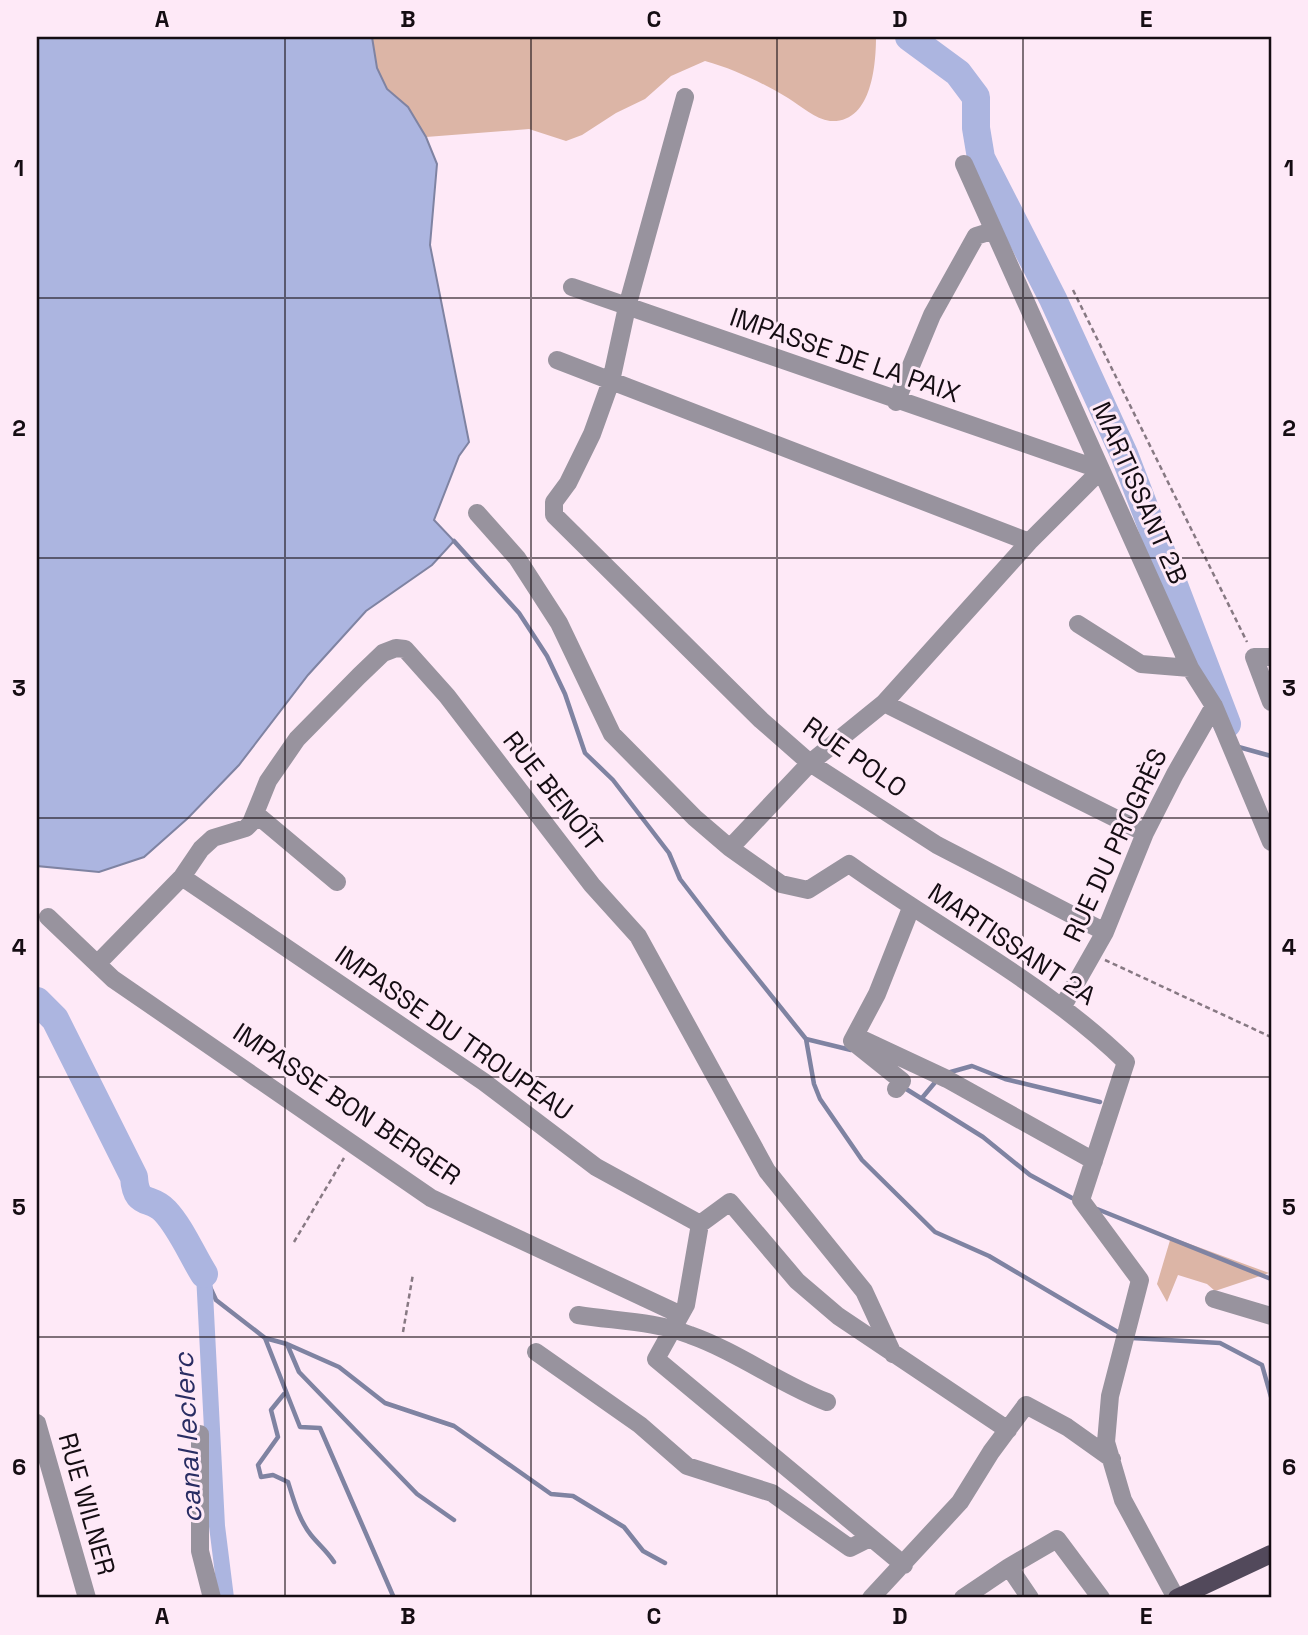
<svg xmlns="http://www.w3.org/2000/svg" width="1308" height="1635" viewBox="0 0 1308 1635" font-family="'Space Grotesk',sans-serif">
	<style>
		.green { fill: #dcb5a6 }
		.water { fill: #acb5e0; stroke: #7f83a2; stroke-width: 2 }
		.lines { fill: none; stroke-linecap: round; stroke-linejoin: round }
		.stream { stroke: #7f83a2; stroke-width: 4.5 }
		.canal { stroke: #acb5e0; stroke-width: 16 }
		.river { stroke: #acb5e0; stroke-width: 28 }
		.path { stroke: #877983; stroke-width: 2.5; stroke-dasharray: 5 3.5; stroke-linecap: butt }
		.minor { stroke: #98939e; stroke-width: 18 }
		.major { stroke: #52495b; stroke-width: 18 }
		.grid { fill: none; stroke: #150d13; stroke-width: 2; stroke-opacity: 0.55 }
		.labels { text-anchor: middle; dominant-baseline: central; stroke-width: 6; stroke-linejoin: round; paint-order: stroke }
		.street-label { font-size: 26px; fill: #150d13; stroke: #fee9f7 }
		.water-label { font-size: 28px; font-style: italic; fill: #292d63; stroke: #fee9f7 }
		.neatline { fill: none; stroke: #150d13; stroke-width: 2.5 }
		.grid-label { font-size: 23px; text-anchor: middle; font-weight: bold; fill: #150d13 }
	</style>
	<rect width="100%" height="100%" fill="#fee9f7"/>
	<path class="green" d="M 372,37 L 876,37 C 876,64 872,124 830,121 C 815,119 801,106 788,98 C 763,83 734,69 705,61 L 671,76 L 645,99 L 616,113 L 582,135 L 566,141 L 529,129 L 426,137 L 408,107 L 387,89 L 377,68 Z
		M 1171,1237 L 1269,1273 L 1215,1291 L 1207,1284 L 1178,1275 L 1167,1302 L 1157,1284 Z"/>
	<path class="water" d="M 37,37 L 372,37 L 377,68 L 387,89 L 408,107 L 426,137 L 437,164 L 430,245 L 469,442 L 459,456 L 434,520 L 454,541 L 432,565 L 366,611 L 308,675 L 239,765 L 188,818 L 144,857 L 99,872 L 37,866 Z"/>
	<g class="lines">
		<path class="stream" d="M 454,541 L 519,613 L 547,656 L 565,694 L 585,753 L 613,780 L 669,853 L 680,879 L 726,939 L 806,1039 L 851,1050
			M 1235,746 L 1271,756
			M 806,1039 L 814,1084 L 820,1099 L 862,1160 L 935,1232 L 989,1256 L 1121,1334
			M 947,1073 L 972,1066 L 1005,1079 L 1100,1102
			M 903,1087 L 983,1137 L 1030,1175 L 1072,1198
			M 922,1098 L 937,1080
			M 1097,1209 L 1271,1279
			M 204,1274 L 216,1300 L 265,1338 L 287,1344 L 299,1372 L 417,1494 L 454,1520
			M 265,1338 L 300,1427 L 320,1428 L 394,1598
			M 1132,1338 L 1220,1343 L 1262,1365 L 1271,1397
			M 287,1344 L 339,1367 L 385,1403 L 454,1426 L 551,1494 L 573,1496 L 624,1527 L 643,1551 L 665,1563
			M 284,1394 L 271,1410 L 278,1437 L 258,1465 L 261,1477 L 273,1475 L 288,1482 C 294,1501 299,1520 311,1535 C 319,1545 327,1551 334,1562"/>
		<path class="canal" d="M 204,1274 L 217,1526 L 226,1598"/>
		<path class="river" d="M 909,37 L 958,73 L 976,97 L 976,128 L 981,158 L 1053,299 L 1124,454 L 1227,724
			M 37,1001 L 55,1019 L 134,1177 C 136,1208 150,1195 165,1211 C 181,1228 192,1255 204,1274"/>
		<path class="path" d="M 1073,290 L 1247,642
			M 1105,960 L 1271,1037
			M 294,1242 L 344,1158
			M 403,1332 L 413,1274"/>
		<path class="minor" d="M 685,97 L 627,307 L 611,381 L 592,434 L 568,483 L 554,502 L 554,515 L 761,720 L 810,763 L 937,845 L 1105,932
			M 964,164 L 1190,668 L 1214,706 L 1271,842
			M 572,287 L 1101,470 L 1029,542 L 884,703 L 810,763 L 730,848
			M 557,360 L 1029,542
			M 896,402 L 932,315 L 976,236 L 992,231
			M 477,513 L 517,558 L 559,623 L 612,734 L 695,818 L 730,848 L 781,884 L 808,890 L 849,864 C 941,930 1045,983 1126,1062 L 1081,1200 L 1140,1280 L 1110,1396 L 1106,1442 L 1123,1500 L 1176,1598
			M 1078,624 L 1141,664 L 1190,668
			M 1271,657 L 1254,657 L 1271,702
			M 884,703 L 1145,833
			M 257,815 L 337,882
			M 182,877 L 484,1082 L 596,1167 L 700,1224
			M 48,917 L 113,979 L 431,1198 L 679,1314
			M 97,964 L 182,877 L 201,849 L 213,838 L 246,828 L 251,823 L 268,781 L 297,739 L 359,676 L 383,653 L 396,648 L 405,649 L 447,696 L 592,885 L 638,936 L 767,1171 L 864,1291 L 893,1354
			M 1063,1006 L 1105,932 L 1145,833 L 1175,774 L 1214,706
			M 855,1036 L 947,1079 L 1094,1161
			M 896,1089 L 902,1081 L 852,1041 L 877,994 L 911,908
			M 1214,1299 L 1271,1316
			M 578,1315 C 615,1321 655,1321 690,1335 C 738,1352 780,1384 827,1402
			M 536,1352 L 640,1425 L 687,1466 L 772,1493 L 850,1548 L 870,1538
			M 37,1423 L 87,1598
			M 200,1434 L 200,1551 L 212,1598
			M 904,1565 L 656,1359 L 686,1305 L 700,1224 L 730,1202 L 797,1281 L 838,1316 L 1008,1430
			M 871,1598 L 960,1502 L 991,1452 L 1026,1405 L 1067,1427 L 1112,1459
			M 963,1598 L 1009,1567
			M 1030,1598 L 1009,1567 L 1057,1539 L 1101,1598"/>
		<path class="major" d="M 1177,1598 L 1271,1554"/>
	</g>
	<path class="grid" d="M 285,37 L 285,1598M 531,37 L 531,1598M 777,37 L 777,1598M 1023,37 L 1023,1598M 37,298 L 1271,298M 37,558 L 1271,558M 37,818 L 1271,818M 37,1077 L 1271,1077M 37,1337 L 1271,1337"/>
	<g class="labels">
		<g class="street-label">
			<text transform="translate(845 355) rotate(19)">IMPASSE DE LA PAIX</text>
			<text transform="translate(1140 493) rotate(66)">MARTISSANT 2B</text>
			<text transform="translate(855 757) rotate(35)">RUE POLO</text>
			<text transform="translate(553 791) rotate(52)">RUE BENOÎT</text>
			<text transform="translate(1115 845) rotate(-65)">RUE DU PROGRÈS</text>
			<text transform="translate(1012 944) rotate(34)">MARTISSANT 2A</text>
			<text transform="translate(454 1033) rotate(35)">IMPASSE DU TROUPEAU</text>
			<text transform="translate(347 1104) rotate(34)">IMPASSE BON BERGER</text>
			<text transform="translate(87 1504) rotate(74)">RUE WILNER</text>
		</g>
		<g class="water-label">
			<text transform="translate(187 1438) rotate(-93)">canal leclerc</text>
		</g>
	</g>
	<rect width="1308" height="1635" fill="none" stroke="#fee9f7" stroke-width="77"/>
	<rect x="38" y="38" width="1232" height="1558" class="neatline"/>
	<g class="grid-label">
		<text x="162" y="27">A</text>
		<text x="408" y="27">B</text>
		<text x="654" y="27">C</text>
		<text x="900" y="27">D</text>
		<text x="1146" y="27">E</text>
		<text x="19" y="176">1</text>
		<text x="1289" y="176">1</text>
		<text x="19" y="436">2</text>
		<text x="1289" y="436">2</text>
		<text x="19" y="696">3</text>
		<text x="1289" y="696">3</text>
		<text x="19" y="955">4</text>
		<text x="1289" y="955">4</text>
		<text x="19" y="1215">5</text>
		<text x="1289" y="1215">5</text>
		<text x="19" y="1475">6</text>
		<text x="1289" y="1475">6</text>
		<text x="162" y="1624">A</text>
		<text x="408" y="1624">B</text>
		<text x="654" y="1624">C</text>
		<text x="900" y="1624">D</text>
		<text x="1146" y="1624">E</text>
	</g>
</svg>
